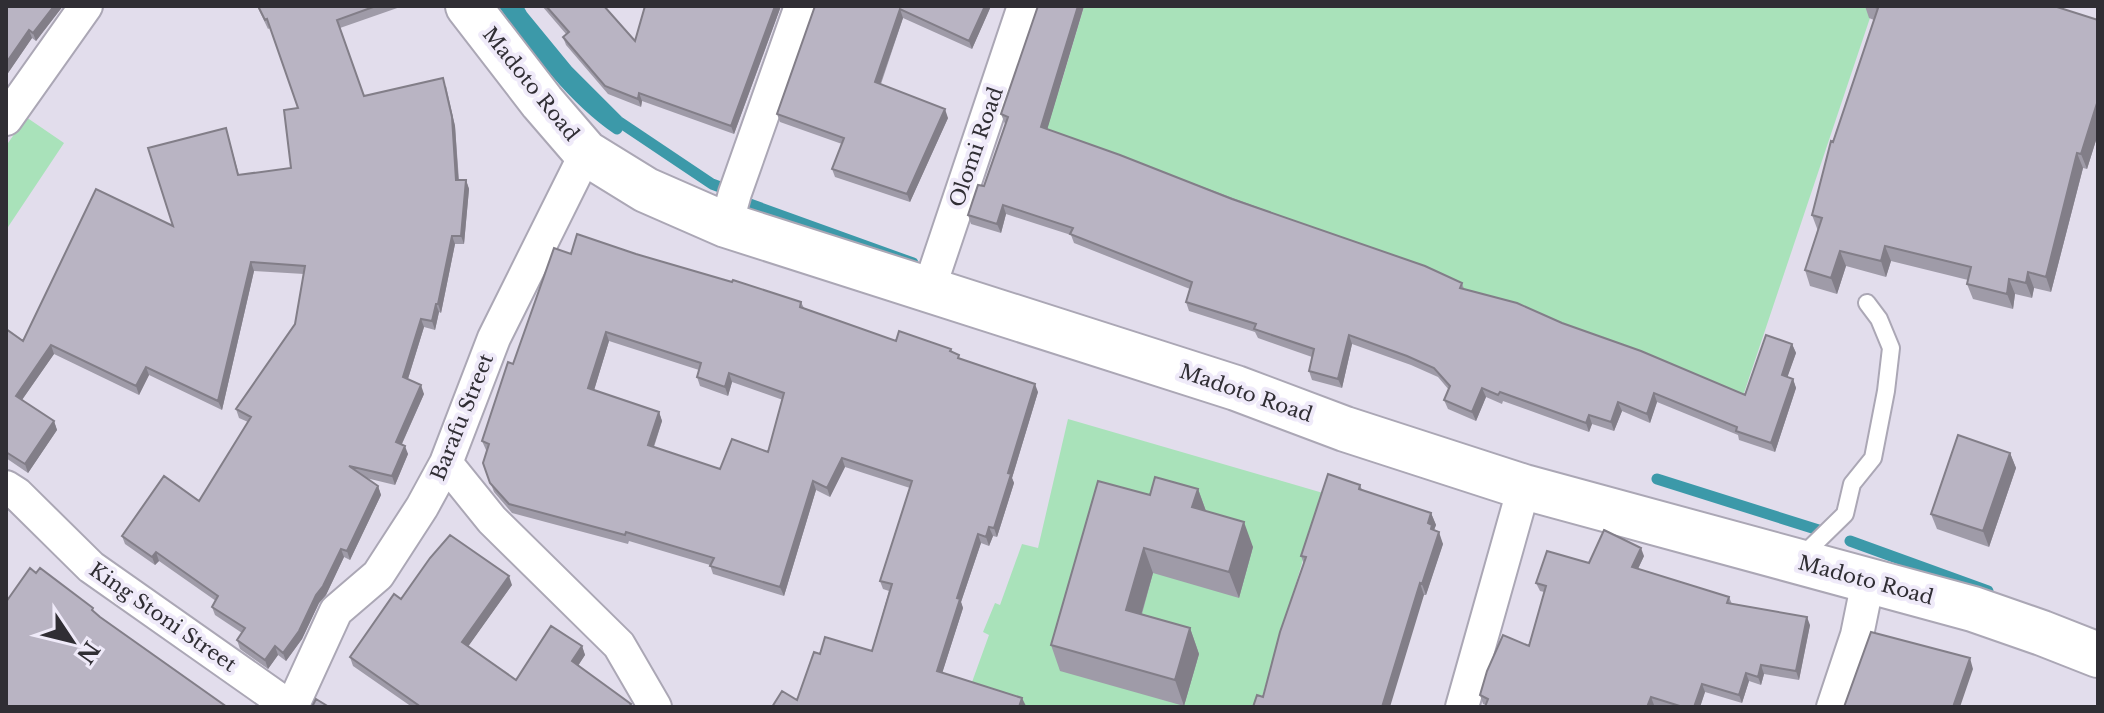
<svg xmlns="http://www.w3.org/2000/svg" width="2104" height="713" viewBox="0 0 2104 713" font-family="'Libre Baskerville',serif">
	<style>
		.green { fill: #a9e2ba }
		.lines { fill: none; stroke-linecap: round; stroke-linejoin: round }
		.stream { stroke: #3c99a9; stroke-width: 11 }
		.lane-casing { stroke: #aba7b5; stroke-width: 20 }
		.street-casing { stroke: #aba7b5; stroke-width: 36 }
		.secondary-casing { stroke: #aba7b5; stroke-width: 48 }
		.lane { stroke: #fff; stroke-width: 16 }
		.street { stroke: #fff; stroke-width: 32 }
		.secondary { stroke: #fff; stroke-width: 44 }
		.wall { fill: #9f9ba8; fill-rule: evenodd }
		.shaded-wall { fill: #827e88 }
		.building { fill: #b9b4c3; stroke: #827e88; stroke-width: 2; fill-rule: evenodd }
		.labels { text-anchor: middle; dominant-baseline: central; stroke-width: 8; stroke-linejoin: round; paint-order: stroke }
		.street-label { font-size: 20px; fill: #302e34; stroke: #efeaf9 }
	</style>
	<rect width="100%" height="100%" fill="#e2ddec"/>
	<path class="green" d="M 1084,6 L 1874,6 L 1743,396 L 1041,136 L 1060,87 Z
		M 26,117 L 64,143 L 6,230 L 6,146 Z
		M 1068,419 L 1323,493 L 1259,707 L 963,707 L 989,635 L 983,632 L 995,603 L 1000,605 L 1022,544 L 1038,548 Z"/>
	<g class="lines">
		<path class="stream" d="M 505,6 C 537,50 572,98 617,129
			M 517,6 L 522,15 L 568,71 L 618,121 L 712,184 L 731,191
			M 744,202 L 913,263
			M 1657,479 L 1825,532
			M 1850,541 L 1988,591"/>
		<defs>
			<path id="lane" d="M 1800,558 L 1845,514 L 1852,484 L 1873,458 L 1886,391 L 1891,348 L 1879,319 L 1867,303"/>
			<path id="street" d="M 6,119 L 86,6
				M 726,225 L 735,193 L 801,6
				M 929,289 L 1024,6
				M 446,463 L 492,520 L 619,645 L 655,707
				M 6,487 L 17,494 L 91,567 L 290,707
				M 292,707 L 336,611 L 378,575 L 422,507 L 446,463 L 494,338 L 586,153
				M 1462,707 L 1524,487
				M 1833,707 L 1857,635 L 1868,581"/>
			<path id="secondary" d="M 468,6 L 542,102 L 586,153 L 646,190 L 726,225 L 1236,388 L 1345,429 L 1524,487 L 1973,609 L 2042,633 L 2098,655"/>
		</defs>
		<use href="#lane" class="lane-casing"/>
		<use href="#street" class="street-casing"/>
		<use href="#secondary" class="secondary-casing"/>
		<use href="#lane" class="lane"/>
		<use href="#street" class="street"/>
		<use href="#secondary" class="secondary"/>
	</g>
	<path class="wall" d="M 6,6 L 63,6 L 36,41 L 32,38 L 6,76 Z
		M 257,6 L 403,6 L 340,28 L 364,96 L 446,86 L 455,126 L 459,180 L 466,180 L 469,189 L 464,244 L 455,244 L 441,313 L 439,312 L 435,330 L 424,327 L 408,379 L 424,394 L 402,444 L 408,454 L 395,485 L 366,478 L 378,486 L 381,495 L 350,560 L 344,557 L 326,595 L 319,603 L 302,639 L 286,661 L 278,655 L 268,669 L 240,649 L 237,640 L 242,633 L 215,615 L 212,607 L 216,601 L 159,561 L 155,565 L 125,544 L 122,536 L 199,501 L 248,422 L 239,418 L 236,409 L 295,324 L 304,274 L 254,271 L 222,410 L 149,375 L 139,395 L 54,354 L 22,400 L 54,421 L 57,430 L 28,473 L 6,458 L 6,329 L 23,341 L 173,226 L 226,128 L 239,175 L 291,168 L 298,108 L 270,28 L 268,29 Z
		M 542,6 L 604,6 L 635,41 L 645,6 L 781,6 L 734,134 L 642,101 L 641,107 L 608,94 L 566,45 L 563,37 L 566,34 Z
		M 815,6 L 991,6 L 972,49 L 903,18 L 881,84 L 948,118 L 910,202 L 835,177 L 832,169 L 842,144 L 780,122 L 777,114 Z
		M 1038,6 L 1084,6 L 1047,129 L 1462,283 L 1464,289 L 1562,323 L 1745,395 L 1792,344 L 1796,353 L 1787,377 L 1793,379 L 1796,388 L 1775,452 L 1739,440 L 1738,435 L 1657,402 L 1650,423 L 1622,411 L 1614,431 L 1592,424 L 1589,432 L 1503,401 L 1502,404 L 1486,397 L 1476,421 L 1448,409 L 1444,400 L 1449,390 L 1438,377 L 1411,365 L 1352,344 L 1342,388 L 1312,380 L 1309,371 L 1312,357 L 1258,338 L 1255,332 L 1189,311 L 1186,302 L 1190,289 L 1074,243 L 1071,235 L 1006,214 L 1001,233 L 971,224 L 968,215 L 984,186 L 1005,124 L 1001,114 Z
		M 1865,6 L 2054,6 L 2098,20 L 2098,134 L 2087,169 L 2083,168 L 2051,292 L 2034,288 L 2032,298 L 2015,294 L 2013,309 L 1973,299 L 1967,284 L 1968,280 L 1891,261 L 1886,277 L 1846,266 L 1837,294 L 1810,286 L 1805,270 L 1818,231 L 1812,215 L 1833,142 L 1874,20 L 1869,18 Z
		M 571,254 L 636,254 L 801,302 L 804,308 L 896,341 L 951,349 L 952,352 L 961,359 L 1038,392 L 1012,478 L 1014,483 L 997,537 L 993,536 L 989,546 L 981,543 L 961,602 L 963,608 L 942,673 L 1026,706 L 797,700 L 820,654 L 872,651 L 889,591 L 883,589 L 880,581 L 910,488 L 845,467 L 830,497 L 816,490 L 784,596 L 713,574 L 710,565 L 629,541 L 628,544 L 512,513 L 494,492 L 483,463 L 487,451 L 486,450 L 482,441 L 513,364 ZM 609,341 L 699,370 L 697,377 L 700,386 L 728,396 L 732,382 L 783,400 L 768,452 L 720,469 L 654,447 L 662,421 L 659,412 L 594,390 Z
		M 2010,453 L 2016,468 L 1989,547 L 1937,529 L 1931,514 Z
		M 1360,485 L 1362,490 L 1431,513 L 1436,525 L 1434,530 L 1443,544 L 1426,595 L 1424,595 L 1263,697 L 1304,564 L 1301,556 Z
		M 1198,489 L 1206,511 L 1253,547 L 1239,598 L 1153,573 L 1142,614 L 1190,628 L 1199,654 L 1184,706 L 1060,671 L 1051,645 L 1150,495 Z
		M 1644,556 L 1638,569 L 1729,597 L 1732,604 L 1810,625 L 1799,680 L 1764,674 L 1761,685 L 1749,681 L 1742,703 L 1705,692 L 1700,707 L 1659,707 L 1654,705 L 1653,707 L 1485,707 L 1486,705 L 1483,704 L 1480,695 L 1529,646 L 1544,592 L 1540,591 L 1536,583 L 1589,563 Z
		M 512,585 L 468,646 L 516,680 L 582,646 L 585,655 L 578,666 L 632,707 L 412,707 L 353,666 L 350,657 L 401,599 Z"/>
	<path class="shaded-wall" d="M 54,6 L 63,6 L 36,41 L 33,33 Z
		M 775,6 L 781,6 L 734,134 L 731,126 Z
		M 985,6 L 991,6 L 972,49 L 969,41 Z
		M 1078,6 L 1084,6 L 1045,137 L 1041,127 Z
		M 900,9 L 903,18 L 878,90 L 875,82 Z
		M 29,30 L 32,38 L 6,76 L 6,63 Z
		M 443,78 L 455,126 L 459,188 L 456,180 Z
		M 639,93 L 642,101 L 641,107 L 638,99 Z
		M 2098,100 L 2098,134 L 2087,169 L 2081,154 Z
		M 945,109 L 948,118 L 910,202 L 907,194 Z
		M 2077,153 L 2083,168 L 2051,292 L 2046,277 Z
		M 466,180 L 469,189 L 464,244 L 461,236 Z
		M 1003,205 L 1006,214 L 1001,233 L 997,224 Z
		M 452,236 L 455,244 L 441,313 L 438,304 Z
		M 1885,246 L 1891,261 L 1886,277 L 1881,261 Z
		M 1840,251 L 1846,266 L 1837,294 L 1831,278 Z
		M 251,262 L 254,271 L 222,410 L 218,401 Z
		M 2028,272 L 2034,288 L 2032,298 L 2026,283 Z
		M 2009,279 L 2015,294 L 2013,309 L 2007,294 Z
		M 436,304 L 439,312 L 435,330 L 432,321 Z
		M 421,319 L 424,327 L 406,385 L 403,377 Z
		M 606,332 L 609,341 L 592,397 L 588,388 Z
		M 1349,335 L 1352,344 L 1342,388 L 1338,379 Z
		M 1792,344 L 1796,353 L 1785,384 L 1782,375 Z
		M 51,345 L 54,354 L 19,404 L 16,396 Z
		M 146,367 L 149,375 L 139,395 L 136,386 Z
		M 729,373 L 732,382 L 728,396 L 725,387 Z
		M 1793,379 L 1796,388 L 1775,452 L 1771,443 Z
		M 1035,384 L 1038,392 L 1012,478 L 1014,483 L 997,537 L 994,528 L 1008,473 Z
		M 421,385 L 424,394 L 399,450 L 396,442 Z
		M 1482,388 L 1486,397 L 1476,421 L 1472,412 Z
		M 1654,393 L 1657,402 L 1650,423 L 1647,414 Z
		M 1618,402 L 1622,411 L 1614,431 L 1611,422 Z
		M 659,412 L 662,421 L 651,454 L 648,445 Z
		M 1589,415 L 1592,424 L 1589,432 L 1586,423 Z
		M 54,421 L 57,430 L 28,473 L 25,464 Z
		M 405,446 L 408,454 L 395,485 L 392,476 Z
		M 2010,453 L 2016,468 L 1989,547 L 1983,531 Z
		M 842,458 L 845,467 L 830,497 L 827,488 Z
		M 813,481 L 816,490 L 784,596 L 780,587 Z
		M 378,486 L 381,495 L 350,560 L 347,551 Z
		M 1198,489 L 1207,514 L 1192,507 Z
		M 1431,513 L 1436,525 L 1434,530 L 1437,536 L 1428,523 Z
		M 1244,522 L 1253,547 L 1239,598 L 1229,572 Z
		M 989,527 L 993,536 L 989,546 L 986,537 Z
		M 1439,532 L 1443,544 L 1426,595 L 1422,584 Z
		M 978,534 L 981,543 L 961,602 L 963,608 L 940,680 L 937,671 L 957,598 Z
		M 1144,548 L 1153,573 L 1135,636 L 1126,610 Z
		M 1641,548 L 1644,556 L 1635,575 L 1632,567 Z
		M 341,549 L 344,557 L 326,595 L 319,603 L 302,639 L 286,661 L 283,653 Z
		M 156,552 L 159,561 L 155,565 L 152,557 Z
		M 509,576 L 512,585 L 465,651 L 462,642 Z
		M 1420,583 L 1424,595 L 1390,707 L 1382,707 Z
		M 1807,617 L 1810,625 L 1799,680 L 1796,671 Z
		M 1190,628 L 1199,654 L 1184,706 L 1175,680 Z
		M 275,646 L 278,655 L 268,669 L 265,660 Z
		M 582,646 L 585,655 L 575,670 L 572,661 Z
		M 1970,658 L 1973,669 L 1960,707 L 1953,707 Z
		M 1761,665 L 1764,674 L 1761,685 L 1758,677 Z
		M 1746,673 L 1749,681 L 1742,703 L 1739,695 Z
		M 1702,684 L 1705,692 L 1700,707 L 1694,707 Z
		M 1651,697 L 1654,705 L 1653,707 L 1647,707 Z
		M 1022,698 L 1026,706 L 1019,707 Z"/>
	<path class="building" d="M 6,6 L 54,6 L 33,33 L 29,30 L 6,63 Z
		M 258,6 L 376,6 L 337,20 L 364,96 L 443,78 L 452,117 L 456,180 L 466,180 L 461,236 L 452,236 L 438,304 L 436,304 L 432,321 L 421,319 L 403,377 L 421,385 L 396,442 L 405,446 L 392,476 L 349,466 L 378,486 L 347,551 L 341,549 L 323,586 L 316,595 L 299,631 L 283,653 L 275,646 L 265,660 L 237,640 L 245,628 L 212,607 L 218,596 L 156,552 L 152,557 L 122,536 L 164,476 L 199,501 L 251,417 L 236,409 L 295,324 L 305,266 L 251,262 L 218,401 L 146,367 L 136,386 L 51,345 L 16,396 L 54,421 L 25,464 L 6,452 L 6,329 L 23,341 L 96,189 L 173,226 L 148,148 L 226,128 L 238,175 L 291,168 L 284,110 L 298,108 L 267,19 L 265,20 Z
		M 546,6 L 604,6 L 635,41 L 645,6 L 775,6 L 731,126 L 639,93 L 638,99 L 605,86 L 563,37 L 569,32 Z
		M 815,6 L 985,6 L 969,41 L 900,9 L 875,82 L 945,109 L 907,194 L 832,169 L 844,138 L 777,114 Z
		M 1038,6 L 1078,6 L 1041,127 L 1120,155 L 1232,199 L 1425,266 L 1462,283 L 1460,288 L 1517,303 L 1562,323 L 1641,351 L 1745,395 L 1766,335 L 1792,344 L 1782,375 L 1793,379 L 1771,443 L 1736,431 L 1737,427 L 1654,393 L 1647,414 L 1618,402 L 1611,422 L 1589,415 L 1586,423 L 1500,392 L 1498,395 L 1482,388 L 1472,412 L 1444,400 L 1450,386 L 1434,368 L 1407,356 L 1349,335 L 1338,379 L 1309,371 L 1314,349 L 1254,329 L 1256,324 L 1186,302 L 1192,282 L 1070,234 L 1073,228 L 1003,205 L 997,224 L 968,215 L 978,185 L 984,186 L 1008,117 L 1001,114 Z
		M 1873,6 L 2054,6 L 2098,20 L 2098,100 L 2081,154 L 2077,153 L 2046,277 L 2028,272 L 2026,283 L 2009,279 L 2007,294 L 1967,284 L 1971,267 L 1885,246 L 1881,261 L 1840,251 L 1831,278 L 1805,270 L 1822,218 L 1812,215 L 1831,141 L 1833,142 L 1878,8 Z
		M 577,234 L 636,254 L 732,282 L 733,280 L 801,302 L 800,307 L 896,341 L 899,331 L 951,349 L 950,351 L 959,355 L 958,358 L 1035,384 L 1008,473 L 1011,474 L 994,528 L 989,527 L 986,537 L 978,534 L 957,598 L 960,599 L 937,671 L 1022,698 L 1019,707 L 772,707 L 782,691 L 797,700 L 814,652 L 820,654 L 825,637 L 872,651 L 892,584 L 880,581 L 912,481 L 842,458 L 827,488 L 813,481 L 780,587 L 710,566 L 714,558 L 626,532 L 625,535 L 509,504 L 490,483 L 483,463 L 489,444 L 482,441 L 508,362 L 513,364 L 554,248 L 571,254 ZM 606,332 L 701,363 L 697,377 L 725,387 L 729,373 L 784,393 L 768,452 L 732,439 L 720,469 L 648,445 L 659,412 L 588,388 Z
		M 1958,435 L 2010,453 L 1983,531 L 1931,514 Z
		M 1328,474 L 1360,485 L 1359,489 L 1431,513 L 1428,523 L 1432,525 L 1431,529 L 1439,532 L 1422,584 L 1420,583 L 1382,707 L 1253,707 L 1257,695 L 1263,697 L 1280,632 L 1306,557 L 1301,556 Z
		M 1155,477 L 1198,489 L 1192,507 L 1244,522 L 1229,572 L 1144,548 L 1126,610 L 1190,628 L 1175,680 L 1051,645 L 1098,481 L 1150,495 Z
		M 1604,530 L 1641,548 L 1632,567 L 1729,597 L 1727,603 L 1807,617 L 1796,671 L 1761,665 L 1758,677 L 1746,673 L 1739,695 L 1702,684 L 1694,707 L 1683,707 L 1651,697 L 1647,707 L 1485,707 L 1488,699 L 1480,695 L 1487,671 L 1503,635 L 1529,646 L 1546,586 L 1536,583 L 1547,551 L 1589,563 Z
		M 450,535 L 509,576 L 462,642 L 516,680 L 551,626 L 582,646 L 572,661 L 631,704 L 629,707 L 421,707 L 350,657 L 394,594 L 401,599 L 430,558 Z
		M 30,568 L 36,573 L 40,568 L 93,608 L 92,610 L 100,617 L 227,707 L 6,707 L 6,602 Z
		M 1871,632 L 1970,658 L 1953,707 L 1844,707 Z
		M 316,699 L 329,707 L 312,707 Z"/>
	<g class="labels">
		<g class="street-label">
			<text transform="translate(531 84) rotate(51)">Madoto Road</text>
			<text transform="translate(976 147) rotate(-71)">Olomi Road</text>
			<text transform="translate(1246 393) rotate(19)">Madoto Road</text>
			<text transform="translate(462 417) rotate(-68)">Barafu Street</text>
			<text transform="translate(1866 580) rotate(15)">Madoto Road</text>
			<text transform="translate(163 617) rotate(35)">King Stoni Street</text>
		</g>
	</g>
	<rect width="2104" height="713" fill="none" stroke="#302e34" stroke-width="16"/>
	<g transform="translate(72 641) rotate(125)" stroke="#efeaf9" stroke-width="6" paint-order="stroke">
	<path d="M0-6L14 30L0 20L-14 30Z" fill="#302e34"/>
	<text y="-12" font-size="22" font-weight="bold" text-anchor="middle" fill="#302e34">N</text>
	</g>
</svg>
